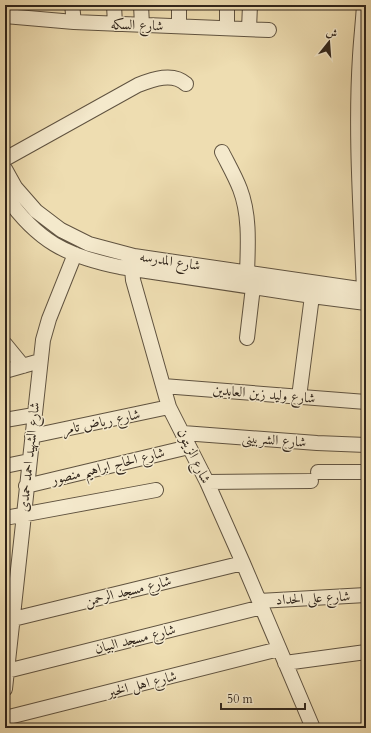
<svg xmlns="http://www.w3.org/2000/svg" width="371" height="733" viewBox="0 0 371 733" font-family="Cardo,Amiri,serif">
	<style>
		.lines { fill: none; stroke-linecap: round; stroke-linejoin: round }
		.minor-casing { stroke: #605340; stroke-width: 16 }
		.minor { stroke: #f4e9cc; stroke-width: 14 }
		.labels { text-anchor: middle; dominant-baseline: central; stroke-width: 3; stroke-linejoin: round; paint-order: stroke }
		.street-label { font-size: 14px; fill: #30251b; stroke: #f4e9cc }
	</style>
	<rect width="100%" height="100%" fill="#eeddb1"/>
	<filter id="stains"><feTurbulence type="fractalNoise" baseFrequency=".005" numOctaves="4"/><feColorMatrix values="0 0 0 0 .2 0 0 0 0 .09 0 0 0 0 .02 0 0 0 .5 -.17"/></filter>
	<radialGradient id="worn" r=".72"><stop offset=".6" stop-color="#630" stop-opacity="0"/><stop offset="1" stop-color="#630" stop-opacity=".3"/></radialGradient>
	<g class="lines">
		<defs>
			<path id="minor" d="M 72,5 L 74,22
				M 114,5 L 115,24
				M 141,5 L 142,25
				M 179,5 L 179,26
				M 5,16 L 74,22 L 269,30
				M 227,28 L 227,5
				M 249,29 L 250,5
				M 222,152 C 228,164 235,176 240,189 C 250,215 248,245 247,273
				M 5,159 L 138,85 C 153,79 173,72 186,84
				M 5,169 L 15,187 L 36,211 L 61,230 L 89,244 L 134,256 L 366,290
				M 5,195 C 37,241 66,256 120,267 L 312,296 L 366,303
				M 134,256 L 132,269 L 133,280 L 169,407 L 207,482 L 243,563 L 313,728
				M 364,290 C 361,213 355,134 360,56 C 361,39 363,22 364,5
				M 247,338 L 253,287
				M 5,344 L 23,366
				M 5,371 L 40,361
				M 163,386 L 366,402
				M 299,397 L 312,296
				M 5,420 L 34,415
				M 183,433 L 317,443 L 366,445
				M 32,436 L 169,407
				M 5,466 L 29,461
				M 318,472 L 366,472
				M 207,482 L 311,481
				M 26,486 L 189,447
				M 5,518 L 156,490
				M 259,601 L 366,595
				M 5,621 L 243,563
				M 285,663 L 366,652
				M 7,671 L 262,607
				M 5,689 L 43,340 L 49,319 L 75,254
				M 5,718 L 279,649"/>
		</defs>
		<use href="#minor" class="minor-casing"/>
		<use href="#minor" class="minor"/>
	</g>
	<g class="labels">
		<g class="street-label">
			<text transform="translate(137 25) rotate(2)">شارع السكه</text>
			<text transform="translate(170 261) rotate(9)">شارع المدرسه</text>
			<text transform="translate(264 394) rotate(5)">شارع وليد زين العابدين</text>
			<text transform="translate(101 422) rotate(-12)">شارع رياض تامر</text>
			<text transform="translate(274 440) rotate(4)">شارع الشربينى</text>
			<text transform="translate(194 456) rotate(64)">شارع الزيتون</text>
			<text transform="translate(29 457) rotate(-84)">شارع الشهيد احمد حمدى</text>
			<text transform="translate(108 466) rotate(-14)">شارع الحاج ابراهيم منصور</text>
			<text transform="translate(128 591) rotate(-14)">شارع مسجد الرحمن</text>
			<text transform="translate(313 598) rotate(-3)">شارع على الحداد</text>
			<text transform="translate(135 639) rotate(-14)">شارع مسجد البيان</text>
			<text transform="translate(142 684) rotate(-14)">شارع اهل الخير</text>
		</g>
	</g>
	<rect width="371" height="733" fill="none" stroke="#eeddb1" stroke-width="20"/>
	<rect x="6" y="6" width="359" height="721" fill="none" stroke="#30251b" stroke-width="2"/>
	<rect x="10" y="10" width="351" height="713" fill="none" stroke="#30251b"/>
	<g transform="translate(329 42) rotate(17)" stroke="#f4e9cc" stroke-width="3" paint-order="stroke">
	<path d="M0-3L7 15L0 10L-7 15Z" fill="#30251b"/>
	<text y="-6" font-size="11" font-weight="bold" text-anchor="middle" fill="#30251b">ش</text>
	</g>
	<path d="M221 703v6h84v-6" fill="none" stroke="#30251b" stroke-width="2"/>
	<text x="227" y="703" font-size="12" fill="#30251b" stroke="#f4e9cc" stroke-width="3" paint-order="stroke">50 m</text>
	<rect width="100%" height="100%" filter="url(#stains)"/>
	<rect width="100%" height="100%" fill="url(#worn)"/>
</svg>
